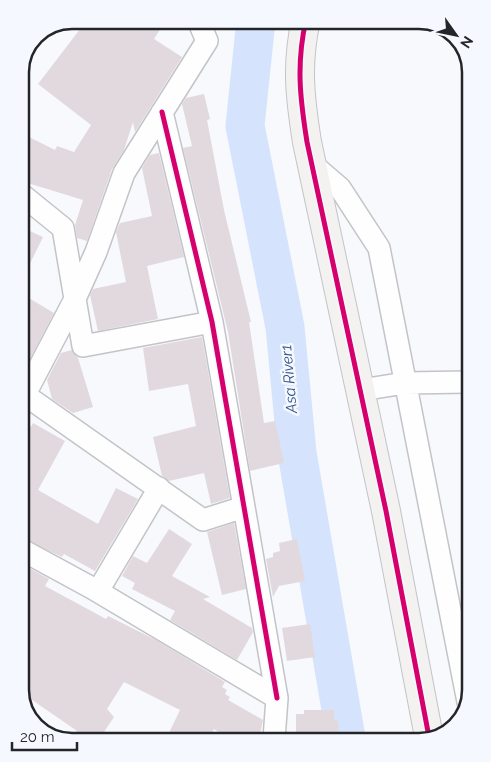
<svg xmlns="http://www.w3.org/2000/svg" width="491" height="762" viewBox="0 0 491 762" font-family="Raleway,sans-serif">
	<style>
		.lines { fill: none; stroke-linecap: round; stroke-linejoin: round }
		.river { stroke: #d5e4fc; stroke-width: 39 }
		.building { fill: #e2d9de }
		.street-casing { stroke: #c3c4c7; stroke-width: 24 }
		.secondary-casing { stroke: #c3c4c7; stroke-width: 30 }
		.street { stroke: #fefeff; stroke-width: 21 }
		.secondary { stroke: #f4f2f1; stroke-width: 28 }
		.cycleway-casing { stroke: #f5f8fe; stroke-width: 8 }
		.cycleway { stroke: #d6006c; stroke-width: 5 }
		.labels { text-anchor: middle; dominant-baseline: central; stroke-width: 5; stroke-linejoin: round; paint-order: stroke }
		.water-label { font-size: 15px; font-style: italic; fill: #325387; stroke: #f5f8fe }
		.rim { fill: none; stroke: #242528; stroke-width: 2.5 }
	</style>
	<rect width="100%" height="100%" fill="#f7f9fc"/>
	<g class="lines">
		<path class="river" d="M 256,20 L 245,126 L 285,327 L 297,453 L 346,738"/>
	</g>
	<path class="building" d="M 87,20 L 166,20 L 154,39 L 182,57 L 135,132 L 133,122 L 124,150 L 112,169 L 87,241 L 77,238 L 75,225 L 83,200 L 21,181 L 21,133 L 55,150 L 57,146 L 74,152 L 91,125 L 38,84 Z
		M 204,94 L 210,119 L 207,120 L 224,210 L 251,322 L 249,322 L 264,423 L 275,421 L 284,463 L 250,471 L 228,332 L 183,148 L 192,146 L 182,104 L 186,98 Z
		M 159,153 L 184,257 L 147,266 L 158,319 L 98,331 L 90,295 L 93,289 L 126,282 L 116,232 L 120,223 L 152,216 L 142,168 L 150,155 Z
		M 21,227 L 43,237 L 22,280 Z
		M 22,294 L 54,313 L 23,372 L 22,332 Z
		M 202,337 L 230,498 L 211,504 L 204,473 L 169,481 L 162,476 L 153,437 L 196,426 L 188,384 L 149,391 L 143,348 Z
		M 72,350 L 78,358 L 93,407 L 73,413 L 52,399 L 47,380 L 61,353 Z
		M 33,423 L 65,441 L 38,490 L 98,524 L 116,488 L 138,499 L 95,571 L 64,554 L 62,557 L 24,539 L 23,440 Z
		M 234,523 L 246,589 L 222,595 L 207,532 Z
		M 169,529 L 192,544 L 172,576 L 210,597 L 203,599 L 252,628 L 253,632 L 237,660 L 170,620 L 175,611 L 132,589 L 135,583 L 122,576 L 133,556 L 147,563 Z
		M 297,539 L 305,581 L 279,586 L 273,597 L 266,559 L 273,557 L 273,553 L 280,551 L 279,543 Z
		M 24,565 L 49,579 L 45,586 L 106,619 L 108,616 L 156,640 L 225,682 L 222,687 L 227,690 L 225,694 L 230,697 L 228,700 L 263,720 L 259,739 L 231,740 L 214,729 L 208,740 L 165,741 L 180,710 L 124,682 L 107,709 L 114,717 L 98,741 L 86,742 L 75,734 L 77,731 L 25,695 Z
		M 310,624 L 315,657 L 287,661 L 282,628 Z
		M 304,710 L 334,710 L 334,719 L 338,721 L 339,734 L 336,734 L 336,738 L 296,739 L 296,714 L 304,714 Z"/>
	<g class="lines">
		<defs>
			<path id="street" d="M 162,112 L 212,322 L 277,698
				M 312,164 L 340,188 L 379,248 L 468,702
				M 21,194 L 63,228 L 83,346 L 212,322
				M 361,390 L 405,383 L 468,382
				M 25,395 L 203,520 L 244,507
				M 23,398 L 74,301 L 96,252 L 124,173 L 207,41 L 198,20
				M 24,551 L 92,588 L 277,698 L 274,739
				M 98,591 L 159,488"/>
			<path id="secondary" d="M 306,20 C 296,64 300,98 307,142 L 386,511 L 429,737"/>
		</defs>
		<use href="#street" class="street-casing"/>
		<use href="#secondary" class="secondary-casing"/>
		<use href="#street" class="street"/>
		<use href="#secondary" class="secondary"/>
		<defs>
			<path id="cycleway" d="M 306,20 C 296,64 300,98 307,142 L 386,511 L 429,737
				M 162,112 L 212,322 L 277,698"/>
		</defs>
		<use href="#cycleway" class="cycleway-casing"/>
		<use href="#cycleway" class="cycleway"/>
	</g>
	<g class="labels">
		<g class="water-label">
			<text transform="translate(289 379) rotate(-95)">Asa River1</text>
		</g>
	</g>
	<path d="M0 0H491V762H0ZM72 29H419A43 43 0 0 1 462 72V690A43 43 0 0 1 419 733H72A43 43 0 0 1 29 690V72A43 43 0 0 1 72 29Z" fill="#f5f8fe" fill-rule="evenodd"/>
	<path class="rim" d="M72 29H419A43 43 0 0 1 462 72V690A43 43 0 0 1 419 733H72A43 43 0 0 1 29 690V72A43 43 0 0 1 72 29Z"/>
	<g transform="translate(456 35) rotate(123)" stroke="#f5f8fe" stroke-width="4" paint-order="stroke">
	<path d="M0-4L9 19L0 12L-9 19Z" fill="#242528"/>
	<text y="-8" font-size="14" font-weight="bold" text-anchor="middle" fill="#242528">N</text>
	</g>
	<path d="M12 742v8h65v-8" fill="none" stroke="#242528" stroke-width="2.5"/>
	<text x="20" y="742" font-size="15" fill="#242528" stroke="#f5f8fe" stroke-width="4" paint-order="stroke">20 m</text>
</svg>
